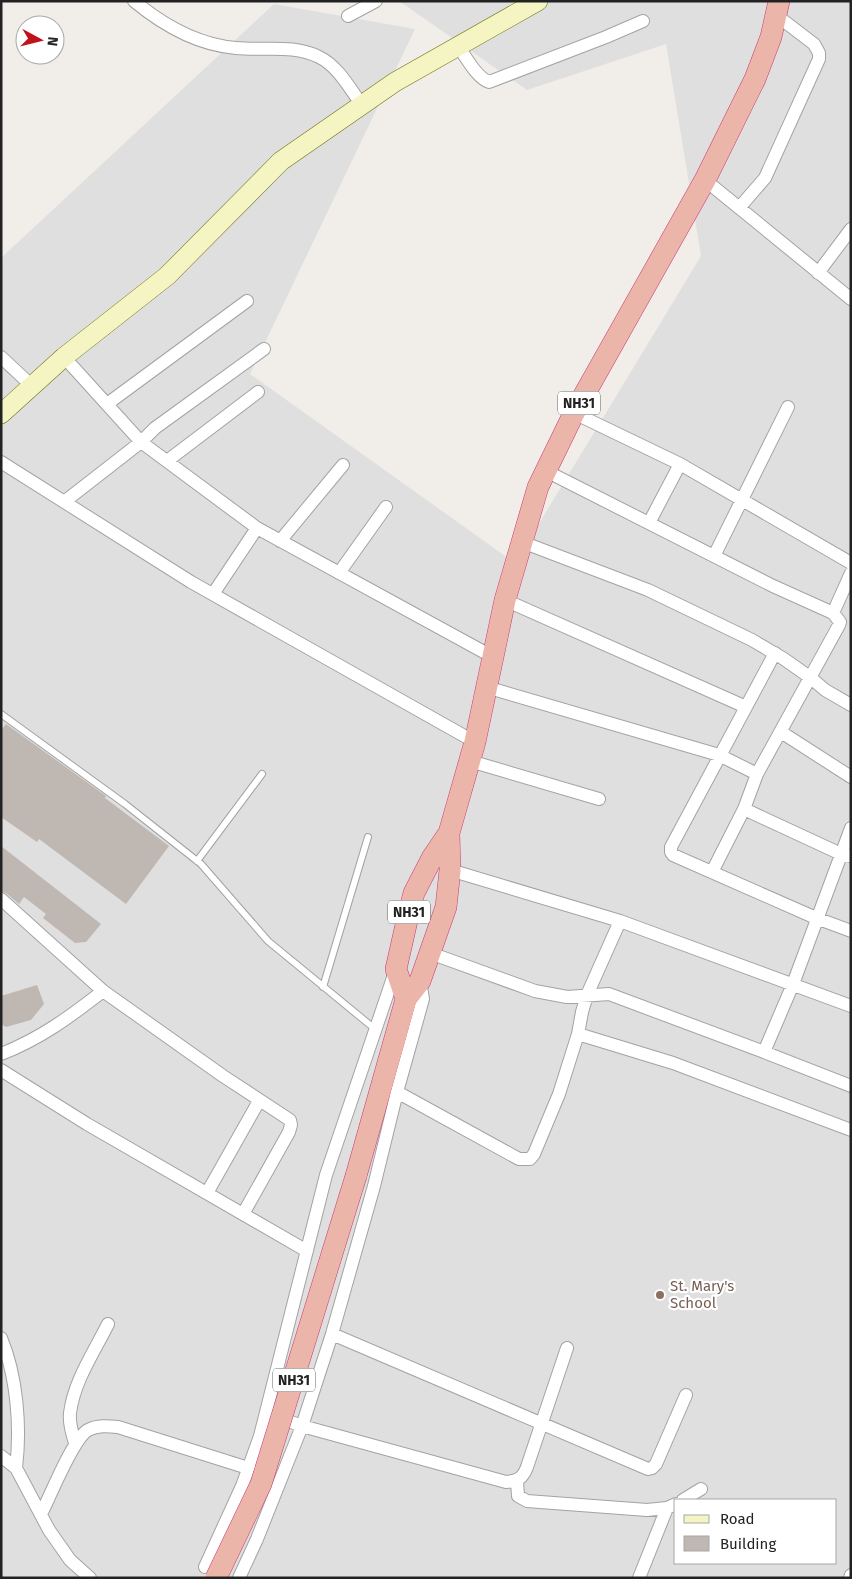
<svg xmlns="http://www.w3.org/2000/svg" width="852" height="1579" viewBox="0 0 852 1579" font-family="'Fira Sans',sans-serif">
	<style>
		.residential { fill: #e0dfdf; fill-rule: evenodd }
		.building { fill: #bfb7b2 }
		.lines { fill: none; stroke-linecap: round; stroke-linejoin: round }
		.service-casing { stroke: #a3a3a3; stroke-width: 8 }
		.minor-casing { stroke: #a3a3a3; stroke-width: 14 }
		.secondary-casing { stroke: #6d730f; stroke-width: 20 }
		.trunk-casing { stroke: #cd3873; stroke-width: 22 }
		.service { stroke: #fff; stroke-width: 6 }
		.minor { stroke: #fff; stroke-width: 12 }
		.secondary { stroke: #f5f5c3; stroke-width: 19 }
		.trunk { stroke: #ebb5aa; stroke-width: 21 }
		.trunk-bridge-casing { stroke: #cd3873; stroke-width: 22; stroke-linecap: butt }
		.trunk-bridge { stroke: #ebb5aa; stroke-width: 21 }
		.education-dot { fill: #8d6e63; stroke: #fff; stroke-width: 2 }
		.labels { text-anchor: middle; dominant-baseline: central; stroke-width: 4.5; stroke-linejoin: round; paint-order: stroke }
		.shield { fill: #fff; stroke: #646464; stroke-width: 1 }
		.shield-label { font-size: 14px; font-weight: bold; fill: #222 }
		.education-label { font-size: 15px; fill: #785e54; stroke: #fff; text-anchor: start }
	</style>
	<rect width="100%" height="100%" fill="#f1eeea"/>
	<path class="residential" d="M 399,1 L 851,1 L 851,1578 L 1,1578 L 1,258 L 274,4 L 415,29 L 250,374 L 515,563 L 701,256 L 666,44 L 527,90 ZM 676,1500 L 836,1500 L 836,1563 L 676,1563 Z"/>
	<path class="building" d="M 6,724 L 106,796 L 105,798 L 169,846 L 126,904 L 39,839 L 37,842 L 1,817 L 1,730 Z
		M 1,846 L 101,924 L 86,942 L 75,943 L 43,918 L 46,914 L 24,897 L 19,904 L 6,893 L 1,891 Z
		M 37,985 L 44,1004 L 31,1020 L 6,1027 L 1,1024 L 1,996 Z"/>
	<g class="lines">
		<defs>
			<path id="service" d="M 1,714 L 125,804 L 201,864 L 268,941 L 375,1029
				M 197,861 L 262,774
				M 323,987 L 368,837"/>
			<path id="minor" d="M 134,1 C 163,25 199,45 236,48 C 264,51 293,44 319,57 C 338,66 350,89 362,105
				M 348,16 L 376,1
				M 458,46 C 466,57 476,77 489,82 L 606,37 L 643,21
				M 705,180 L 851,299
				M 739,208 L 765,178 L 819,59 L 819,53 L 814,44 L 776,15
				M 818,273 L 851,229
				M 1,357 L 32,386
				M 64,357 L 141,442 L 257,528 L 493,657
				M 107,404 L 247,301
				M 574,413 L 680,464 L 851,563
				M 167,461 L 258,392
				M 1,462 L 191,582 L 475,742
				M 546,471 L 773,586 L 833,613
				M 64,502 L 141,442 L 155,428 L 264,349
				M 649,523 L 680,464
				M 280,541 L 343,465
				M 522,542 L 648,590 L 752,640 L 784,659 L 811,678 L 825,690 L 851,705
				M 714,556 L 788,407
				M 339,573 L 386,507
				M 213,594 L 257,528
				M 505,600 L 746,707
				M 775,653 L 671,847 L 671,852 L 673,855 L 816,918 L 851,931
				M 486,687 L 719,755 L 757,774
				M 781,732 L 851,777
				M 470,761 L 599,799
				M 744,809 L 841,854 L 851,856
				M 450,870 L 620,921 L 851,1006
				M 712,872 L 744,809 L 757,774 L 839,625 L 840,622 L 833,613 L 851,573
				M 1,899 L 103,991 L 223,1076 L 290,1120 L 291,1125 L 289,1132 L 243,1214
				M 430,953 L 535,991 L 567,997 L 609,994 L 764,1052 L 851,1086
				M 578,1034 L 673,1063 L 851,1130
				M 764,1052 L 793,984 L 851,828
				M 1,1054 C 40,1039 71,1016 103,991
				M 1,1070 L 87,1124 L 307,1251
				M 397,1092 L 519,1159 L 530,1159 L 534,1154 L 559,1094 L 578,1034 L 582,1012 L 587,995 L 620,921
				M 207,1193 L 259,1101
				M 332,1334 L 648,1469 L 652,1468 L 656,1464 L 686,1395
				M 1,1338 C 17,1376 21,1427 16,1468
				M 277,1417 L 302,1426 L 506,1482 C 518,1481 523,1478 527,1467 L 567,1348
				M 75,1443 C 72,1433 69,1423 70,1413 C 74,1381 94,1352 108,1324
				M 1,1456 L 16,1468 L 49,1530 L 70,1560 L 90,1578
				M 517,1481 L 518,1496 L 527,1501 L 647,1510 L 667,1508 L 676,1504
				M 683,1500 L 701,1489
				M 41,1514 C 50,1497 73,1438 88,1430 C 97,1425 108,1426 118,1427 L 248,1468
				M 205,1567 L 242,1486 L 260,1436 L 326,1175 L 396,969
				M 239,1578 L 257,1539 L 302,1426 L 332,1334 L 374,1186 L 397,1092 L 423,999 L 420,981
				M 639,1578 L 667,1508
				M 850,1578 L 851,1575"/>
			<path id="secondary" d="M 1,414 L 64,357 L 167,276 L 281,161 L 395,82 L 538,1"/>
			<path id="trunk" d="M 406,999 L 396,969 L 408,916 L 414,893 L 432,858 L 449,833
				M 356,1176 L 406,999 L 420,981 L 446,907 L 450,870 L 449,833 L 475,742 L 505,600 L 538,487 L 574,413 L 705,180 L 755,79 L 771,37 L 779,1"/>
		</defs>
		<use href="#service" class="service-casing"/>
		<use href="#minor" class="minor-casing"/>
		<use href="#secondary" class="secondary-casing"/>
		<use href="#trunk" class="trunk-casing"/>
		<use href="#service" class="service"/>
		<use href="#minor" class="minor"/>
		<use href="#secondary" class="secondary"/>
		<use href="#trunk" class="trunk"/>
		<defs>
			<path id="trunk-bridge" d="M 216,1578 L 261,1484 L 356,1176"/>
		</defs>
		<use href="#trunk-bridge" class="trunk-bridge-casing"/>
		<use href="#trunk-bridge" class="trunk-bridge"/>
	</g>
	<circle class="education-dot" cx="660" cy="1295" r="5"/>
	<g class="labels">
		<g class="shield">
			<rect x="558" y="391.5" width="42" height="23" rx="4"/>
			<rect x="388" y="900.5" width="42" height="23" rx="4"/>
			<rect x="273" y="1368.5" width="42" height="23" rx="4"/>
		</g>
		<g class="shield-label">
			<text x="579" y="403">NH31</text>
			<text x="409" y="912">NH31</text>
			<text x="294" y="1380">NH31</text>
		</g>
		<g class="education-label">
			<text x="670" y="1286">St. Mary's<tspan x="670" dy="17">School</tspan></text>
		</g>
	</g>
	<rect width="852" height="1579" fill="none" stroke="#222222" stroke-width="5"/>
	<rect x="674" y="1499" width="162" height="65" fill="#ffffff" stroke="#a7a7a7"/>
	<rect x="684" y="1515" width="25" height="8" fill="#f5f5c3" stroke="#a7a7a7"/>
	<text x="720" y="1524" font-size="15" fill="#222222">Road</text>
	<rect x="684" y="1536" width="25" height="15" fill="#bfb7b2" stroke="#a7a7a7"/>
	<text x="720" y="1549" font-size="15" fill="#222222">Building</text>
	<g transform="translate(40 40) rotate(97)"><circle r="24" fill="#ffffff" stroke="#a7a7a7"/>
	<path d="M0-4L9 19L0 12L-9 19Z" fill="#c2111b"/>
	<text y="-8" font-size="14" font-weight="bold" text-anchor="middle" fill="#222222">N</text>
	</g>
</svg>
